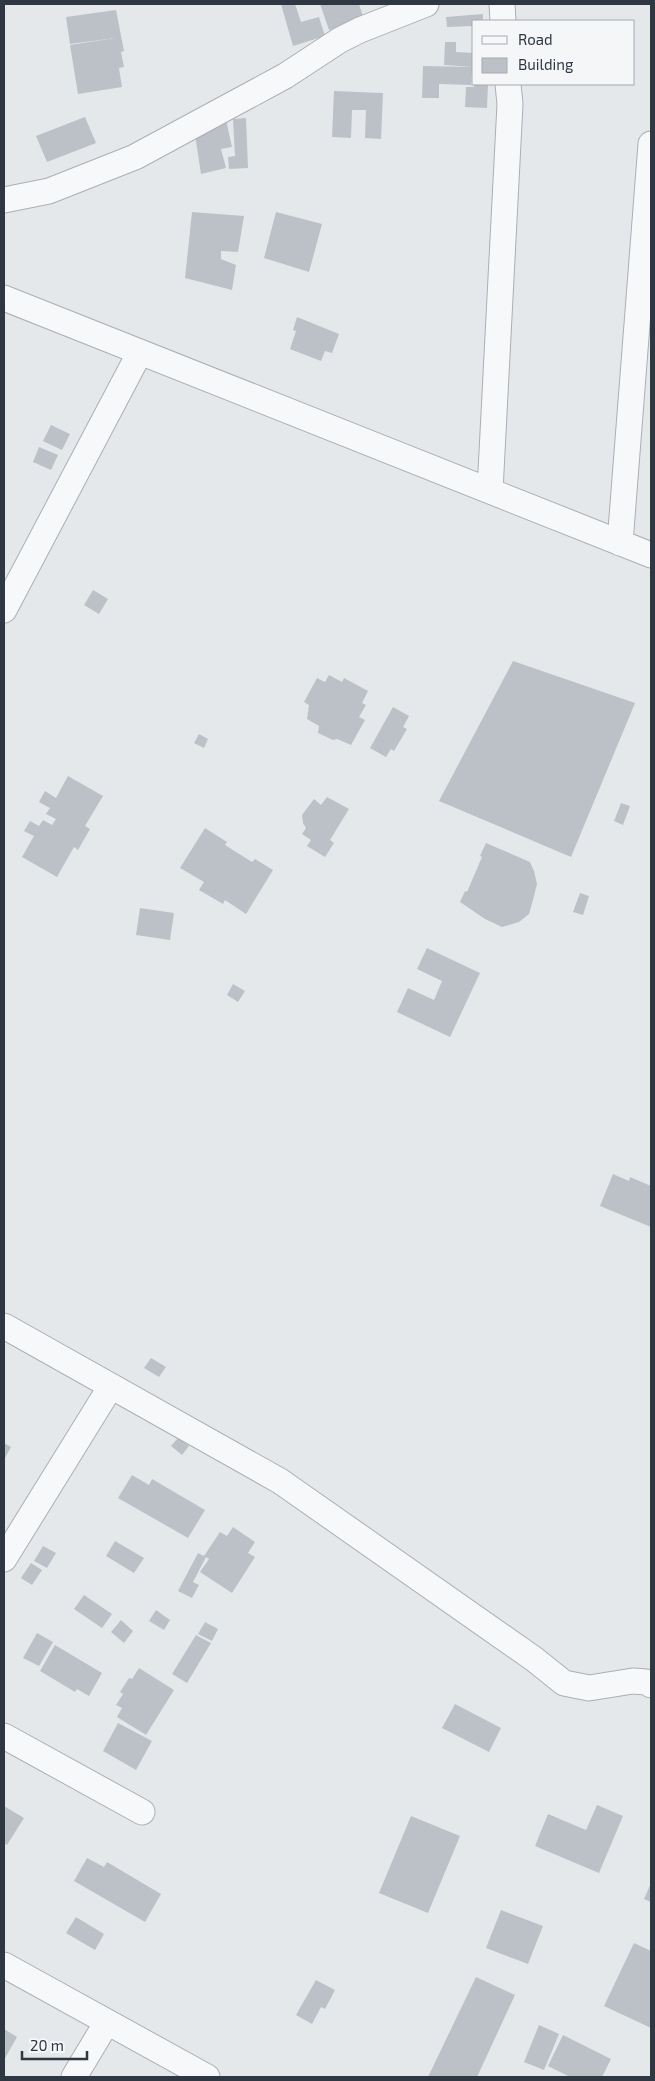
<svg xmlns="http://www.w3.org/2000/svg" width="655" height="2081" viewBox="0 0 655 2081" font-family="'Exo 2',sans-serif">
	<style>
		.building { fill: #bcc1c7 }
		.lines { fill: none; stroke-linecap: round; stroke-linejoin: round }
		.minor-casing { stroke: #aaafb5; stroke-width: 27 }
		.minor { stroke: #f7f8f9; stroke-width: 25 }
	</style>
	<rect width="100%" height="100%" fill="#e5e8eb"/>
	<path class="building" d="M 281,4 L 295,4 L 301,22 L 319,17 L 325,36 L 293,46 Z
		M 320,4 L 359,4 L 364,20 L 329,30 Z
		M 116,10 L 124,51 L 121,52 L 124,67 L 119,68 L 122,87 L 78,94 L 70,45 L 115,38 L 70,44 L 66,17 Z
		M 483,14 L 483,21 L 474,21 L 474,26 L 447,27 L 446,17 Z
		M 445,42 L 456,42 L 456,52 L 474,53 L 474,67 L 444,65 Z
		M 423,66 L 472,67 L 471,85 L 439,84 L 439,98 L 422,98 Z
		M 474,84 L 488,84 L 487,108 L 465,107 L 466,87 L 474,87 Z
		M 334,91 L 383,93 L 381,139 L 365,138 L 366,110 L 352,110 L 351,138 L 332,137 Z
		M 85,117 L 96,143 L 47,162 L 36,136 Z
		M 246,118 L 248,168 L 229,169 L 228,157 L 235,156 L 233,119 Z
		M 226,120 L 232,147 L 221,149 L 226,168 L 201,174 L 194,128 Z
		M 192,212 L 244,216 L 238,252 L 221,251 L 221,259 L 236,265 L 232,290 L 185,278 Z
		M 276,212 L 322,224 L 309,272 L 264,258 Z
		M 297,317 L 339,334 L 332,353 L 325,351 L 321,361 L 290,349 L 296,331 L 293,330 Z
		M 51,425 L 70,434 L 62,450 L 43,441 Z
		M 39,447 L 58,455 L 51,470 L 33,462 Z
		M 93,590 L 108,599 L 99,614 L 84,605 Z
		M 513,661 L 635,703 L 571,857 L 439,801 Z
		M 329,675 L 342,682 L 344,678 L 368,691 L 362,703 L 366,705 L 359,717 L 365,720 L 351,745 L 337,739 L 333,740 L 318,733 L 319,726 L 307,719 L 309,705 L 304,702 L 317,678 L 325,682 Z
		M 393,707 L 409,716 L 403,727 L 407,729 L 394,751 L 391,749 L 386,757 L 370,748 Z
		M 199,734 L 208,739 L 204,748 L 194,743 Z
		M 68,776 L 103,796 L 85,826 L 90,829 L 78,850 L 74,847 L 57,877 L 22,857 L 34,836 L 24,831 L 30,821 L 39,826 L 43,820 L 52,825 L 56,819 L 46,814 L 50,808 L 39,802 L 45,791 L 56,798 Z
		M 327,797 L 349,809 L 330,840 L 334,843 L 325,857 L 307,846 L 311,840 L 302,834 L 306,828 L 303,823 L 302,815 L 314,799 L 321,805 Z
		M 621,803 L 630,806 L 623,825 L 614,821 Z
		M 205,828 L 227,842 L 225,845 L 252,862 L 255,859 L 273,870 L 246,914 L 225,900 L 223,904 L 199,890 L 204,882 L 180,868 Z
		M 486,843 L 530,862 L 534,871 L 537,884 L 533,900 L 529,914 L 519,922 L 502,927 L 485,919 L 460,902 L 465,891 L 467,892 L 482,857 L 480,856 Z
		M 580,893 L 589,896 L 583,915 L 573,912 Z
		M 140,908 L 174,913 L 170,940 L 136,935 Z
		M 427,948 L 480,973 L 450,1037 L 397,1012 L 408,988 L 434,1000 L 442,981 L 417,969 Z
		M 233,984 L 245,991 L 238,1002 L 227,995 Z
		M 613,1174 L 629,1181 L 630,1177 L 651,1186 L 651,1227 L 600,1206 Z
		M 151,1358 L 166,1367 L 159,1377 L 144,1368 Z
		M 178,1438 L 189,1446 L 182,1455 L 171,1446 Z
		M 4,1443 L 11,1447 L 4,1460 Z
		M 132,1475 L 149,1485 L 152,1479 L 205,1510 L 188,1538 L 118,1498 Z
		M 233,1527 L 255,1542 L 248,1553 L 255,1557 L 232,1593 L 200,1572 L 209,1559 L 206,1557 L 193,1582 L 199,1585 L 192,1598 L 178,1591 L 198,1553 L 204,1556 L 220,1532 L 227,1536 Z
		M 115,1541 L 144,1558 L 134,1573 L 106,1556 Z
		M 43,1546 L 56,1553 L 47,1568 L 34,1561 Z
		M 31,1563 L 42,1570 L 32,1585 L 21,1578 Z
		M 84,1595 L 112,1614 L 102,1628 L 74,1609 Z
		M 156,1610 L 170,1620 L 164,1630 L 149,1621 Z
		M 121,1620 L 133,1631 L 124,1643 L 111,1632 Z
		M 205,1622 L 218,1629 L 212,1641 L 198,1634 Z
		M 37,1633 L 53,1642 L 39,1666 L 23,1658 Z
		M 196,1635 L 211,1643 L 187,1683 L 172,1674 Z
		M 55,1645 L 102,1673 L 89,1696 L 77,1689 L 75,1692 L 40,1671 Z
		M 139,1668 L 174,1690 L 146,1735 L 117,1717 L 122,1708 L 116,1705 L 123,1694 L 120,1692 L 129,1678 L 132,1679 Z
		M 455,1704 L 501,1728 L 489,1752 L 442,1728 Z
		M 118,1723 L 152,1741 L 136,1770 L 103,1751 Z
		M 597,1805 L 623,1816 L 599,1873 L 535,1846 L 548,1814 L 586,1830 Z
		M 4,1806 L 24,1818 L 7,1845 L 4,1843 Z
		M 411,1816 L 460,1836 L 428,1913 L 379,1893 Z
		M 87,1858 L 104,1867 L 107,1862 L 161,1894 L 145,1922 L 74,1881 Z
		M 651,1883 L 651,1902 L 644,1899 Z
		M 501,1910 L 543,1926 L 528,1964 L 486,1948 Z
		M 76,1917 L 104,1934 L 95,1950 L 66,1933 Z
		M 634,1943 L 651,1951 L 651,2028 L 604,2006 Z
		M 476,1977 L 515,1995 L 477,2077 L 428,2077 Z
		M 316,1980 L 335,1990 L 325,2009 L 321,2007 L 312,2024 L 296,2015 Z
		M 539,2025 L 559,2034 L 544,2070 L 524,2062 Z
		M 4,2029 L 17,2037 L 4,2060 Z
		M 563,2035 L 611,2059 L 602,2077 L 570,2077 L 548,2066 Z"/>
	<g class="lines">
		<defs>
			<path id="minor" d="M 502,4 L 503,21
				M 4,200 L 49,191 L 135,157 L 285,76 L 340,40 L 360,30 L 426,4
				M 4,298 L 651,555
				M 490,491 L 510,104 L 508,84
				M 620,543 L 651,144
				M 4,610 L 140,352
				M 4,1326 L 280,1481 L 534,1659 L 564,1683 L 589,1688 L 633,1681 L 646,1682 L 651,1685
				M 4,1559 L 111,1386
				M 4,1736 L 142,1812
				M 4,1965 L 207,2077
				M 74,2077 L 107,2022"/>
		</defs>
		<use href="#minor" class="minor-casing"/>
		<use href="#minor" class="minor"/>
	</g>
	<rect width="655" height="2081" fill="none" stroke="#2e3742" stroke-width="10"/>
	<rect x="472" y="20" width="162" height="65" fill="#f4f6f8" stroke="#a5aaaf"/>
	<rect x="482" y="36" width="25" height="8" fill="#f7f8f9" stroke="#a5aaaf"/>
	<text x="518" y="45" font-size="15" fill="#2e3742">Road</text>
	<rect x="482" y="58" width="25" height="15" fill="#bcc1c7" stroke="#a5aaaf"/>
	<text x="518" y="70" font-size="15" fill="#2e3742">Building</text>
	<path d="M22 2051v8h65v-8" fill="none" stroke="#2e3742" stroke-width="2.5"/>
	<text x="30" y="2051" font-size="15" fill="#2e3742" stroke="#f4f6f8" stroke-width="4" paint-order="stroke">20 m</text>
</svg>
